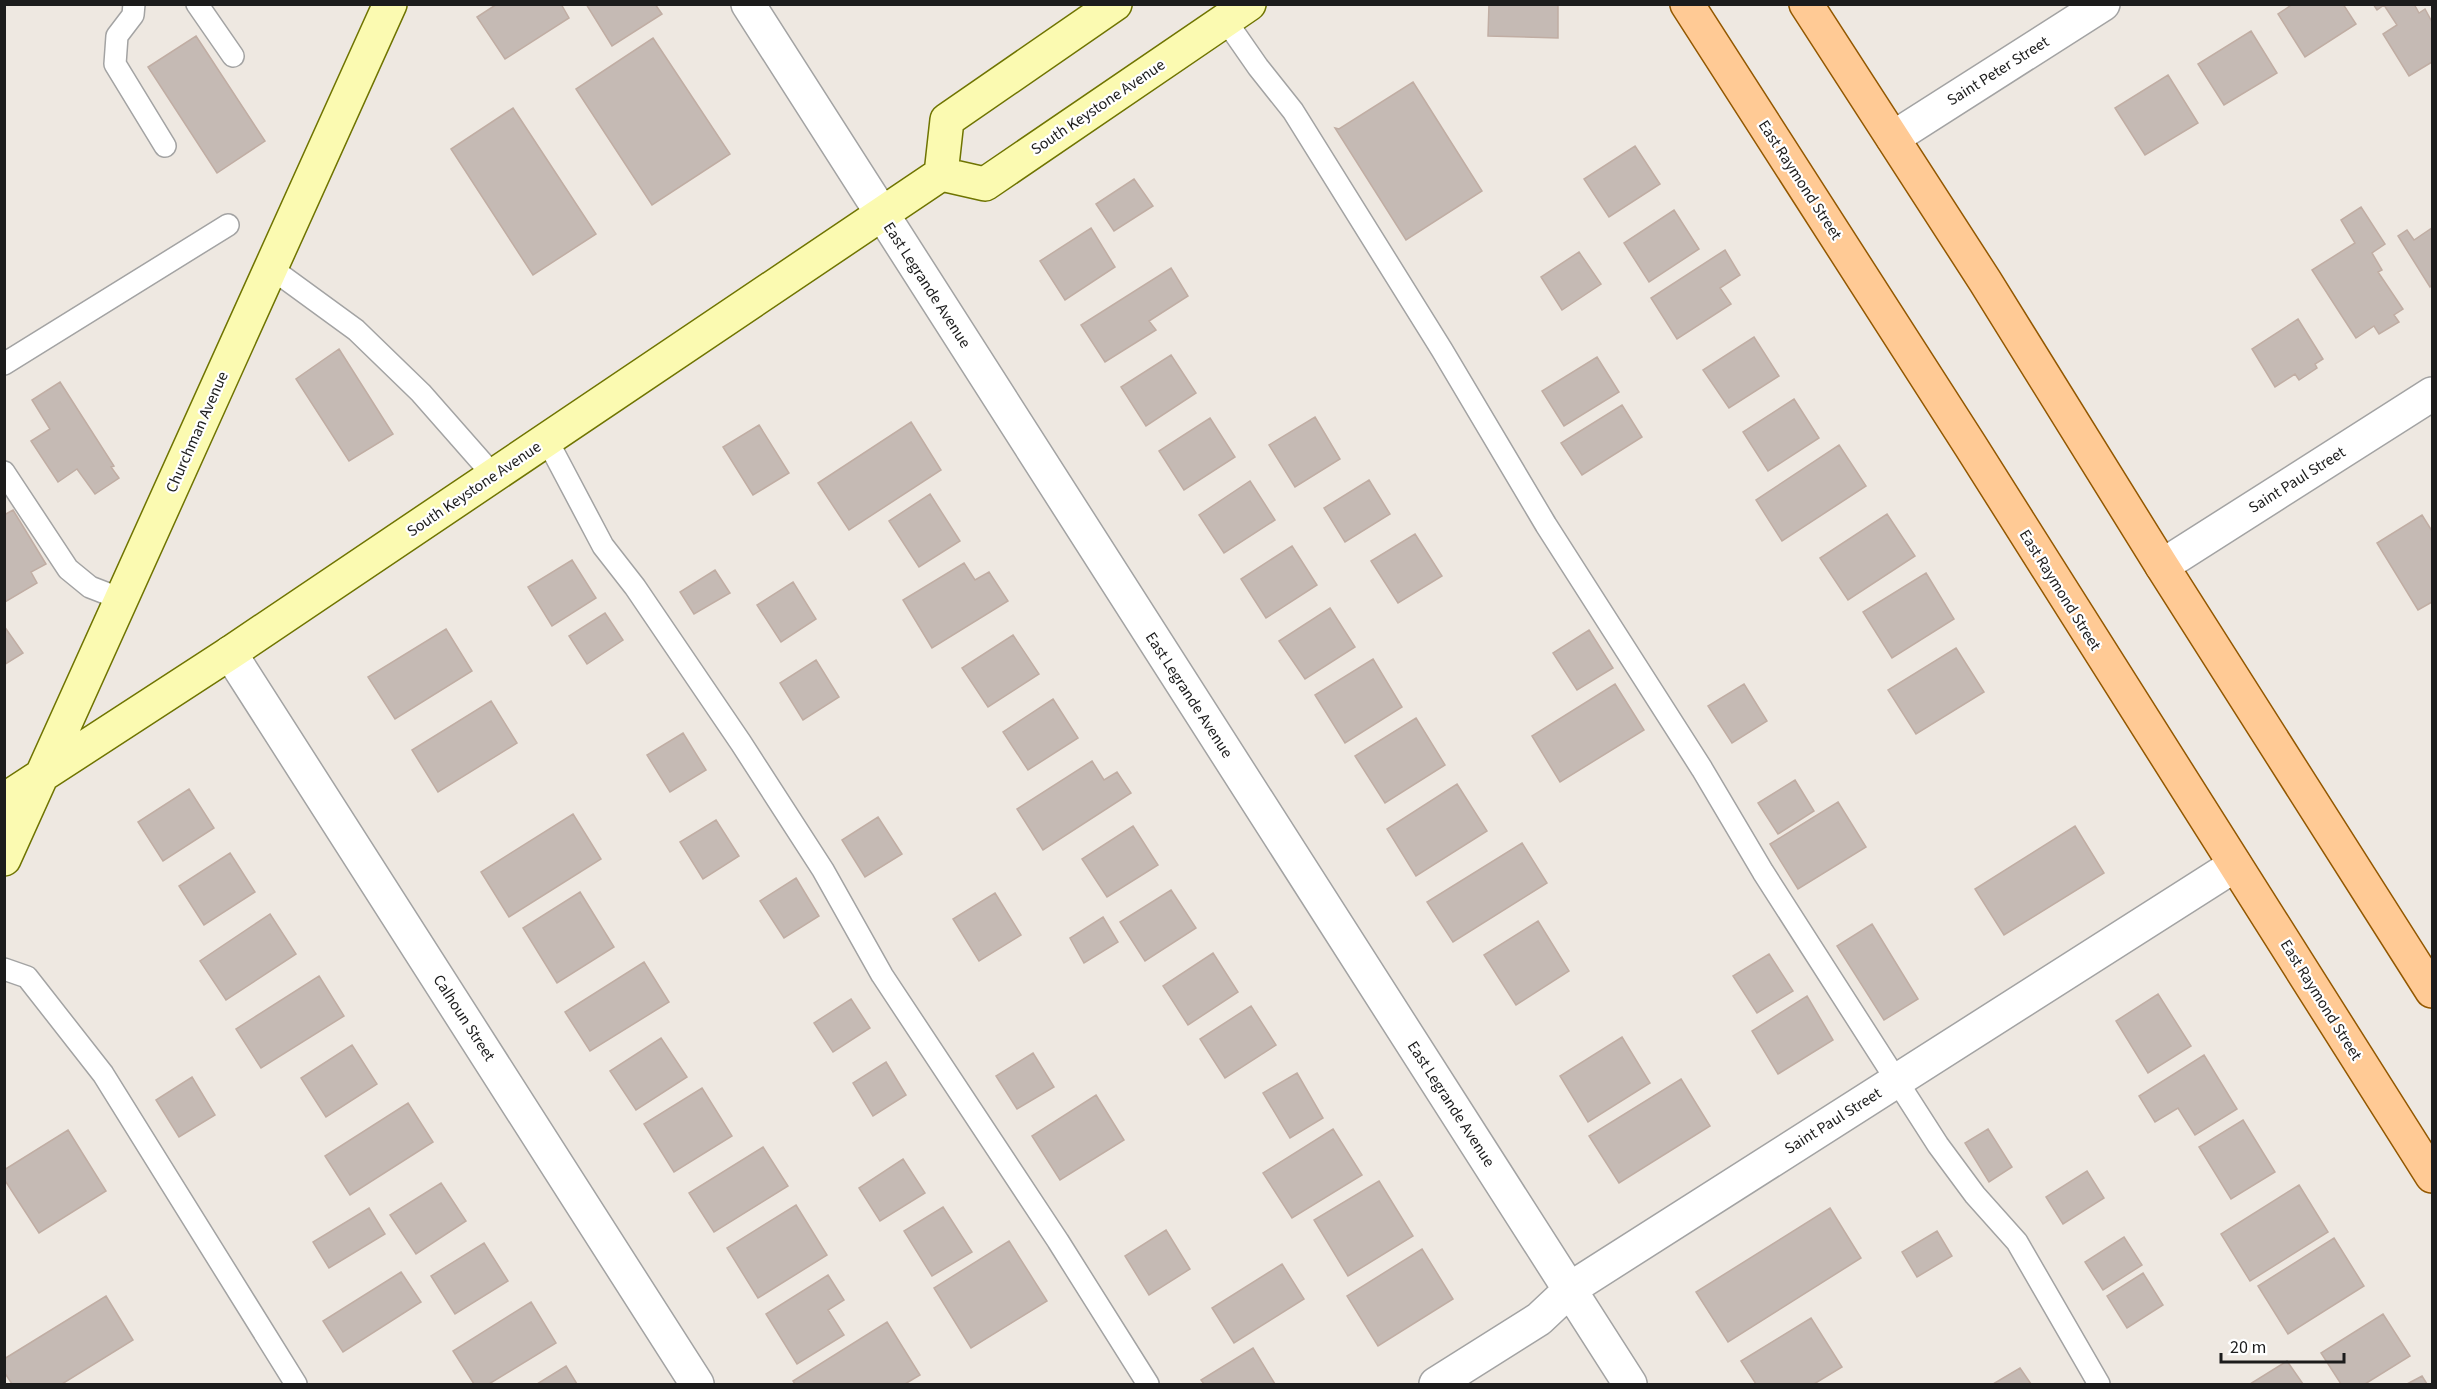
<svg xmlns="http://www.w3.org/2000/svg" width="2437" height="1389" viewBox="0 0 2437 1389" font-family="'Source Sans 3',sans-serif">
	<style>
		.building { fill: #c5bab4; stroke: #c0ada3; stroke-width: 1.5 }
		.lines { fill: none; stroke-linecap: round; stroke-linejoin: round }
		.service-casing { stroke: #a3a3a3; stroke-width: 24 }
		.minor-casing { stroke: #a3a3a3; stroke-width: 36 }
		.secondary-casing { stroke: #6f7401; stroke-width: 36 }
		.primary-casing { stroke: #935800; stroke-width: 36 }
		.service { stroke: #fff; stroke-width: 21 }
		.minor { stroke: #fff; stroke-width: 33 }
		.secondary { stroke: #fbfab1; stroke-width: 33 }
		.primary { stroke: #ffca95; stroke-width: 33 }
		.labels { text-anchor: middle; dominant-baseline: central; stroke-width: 4.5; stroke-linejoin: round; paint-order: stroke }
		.street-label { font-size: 16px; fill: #1c1c1c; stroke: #fff }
	</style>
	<rect width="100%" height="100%" fill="#eee8e1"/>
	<path class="building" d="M 497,4 L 561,4 L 569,18 L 505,59 L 477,17 Z
		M 586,4 L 655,4 L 662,14 L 612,46 Z
		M 1489,4 L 1558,4 L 1558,38 L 1488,36 Z
		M 2293,4 L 2343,4 L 2356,24 L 2305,57 L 2278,14 Z
		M 2373,4 L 2414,4 L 2419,13 L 2425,9 L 2432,22 L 2432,62 L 2409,76 L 2383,34 L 2397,25 L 2384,5 L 2377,10 Z
		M 2251,31 L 2277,73 L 2224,105 L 2198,64 Z
		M 196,36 L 265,141 L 217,173 L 148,67 Z
		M 653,38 L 730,154 L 652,205 L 576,89 Z
		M 2168,75 L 2198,123 L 2145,155 L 2115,108 Z
		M 1413,82 L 1482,191 L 1406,240 L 1335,128 L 1339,129 Z
		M 513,108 L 596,234 L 533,275 L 451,149 Z
		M 1635,146 L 1660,184 L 1609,217 L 1584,179 Z
		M 1134,179 L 1153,206 L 1114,231 L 1096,204 Z
		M 2361,207 L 2385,244 L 2372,253 L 2382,270 L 2378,272 L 2403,309 L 2394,315 L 2399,322 L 2379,334 L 2374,326 L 2356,338 L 2312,270 L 2355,243 L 2341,220 Z
		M 1674,210 L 1699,249 L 1649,282 L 1624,243 Z
		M 1091,228 L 1115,267 L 1065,300 L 1040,261 Z
		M 2432,228 L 2432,285 L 2430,287 L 2398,236 L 2407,230 L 2414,240 Z
		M 1725,250 L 1740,275 L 1720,288 L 1731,304 L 1677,339 L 1651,298 Z
		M 1579,252 L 1601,284 L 1562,310 L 1541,277 Z
		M 1171,268 L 1188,296 L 1149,321 L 1156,330 L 1105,362 L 1081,325 Z
		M 2298,319 L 2323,359 L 2315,364 L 2317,368 L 2299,380 L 2295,374 L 2275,387 L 2252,349 Z
		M 1754,337 L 1779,376 L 1729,408 L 1703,370 Z
		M 339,349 L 393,434 L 349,461 L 296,379 Z
		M 1171,355 L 1196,393 L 1146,426 L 1121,387 Z
		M 1597,357 L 1619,392 L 1564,426 L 1542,391 Z
		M 60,382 L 114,466 L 111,467 L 119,478 L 95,494 L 77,469 L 58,482 L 31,441 L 50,429 L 32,400 Z
		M 1794,399 L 1819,438 L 1768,471 L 1743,432 Z
		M 1622,405 L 1642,437 L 1582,475 L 1561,443 Z
		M 1315,417 L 1340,459 L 1295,487 L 1269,445 Z
		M 1210,418 L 1235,457 L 1184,490 L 1159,451 Z
		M 911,422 L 941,470 L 849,530 L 818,483 Z
		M 759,425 L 789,473 L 753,495 L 723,447 Z
		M 1839,445 L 1866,486 L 1782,541 L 1756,500 Z
		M 1369,480 L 1390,514 L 1345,542 L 1324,508 Z
		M 1250,481 L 1275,520 L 1224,553 L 1199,515 Z
		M 930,494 L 960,541 L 919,567 L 889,521 Z
		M 13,510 L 46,564 L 31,572 L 37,583 L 5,602 L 4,515 Z
		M 1887,514 L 1915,556 L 1848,600 L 1820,558 Z
		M 2422,515 L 2432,531 L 2432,602 L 2418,610 L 2377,543 Z
		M 1415,534 L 1442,576 L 1398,603 L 1371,561 Z
		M 1292,546 L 1317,585 L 1266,618 L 1241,579 Z
		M 572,560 L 596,598 L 552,626 L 528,587 Z
		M 964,563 L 975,580 L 989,572 L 1008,601 L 932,648 L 903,600 Z
		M 715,570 L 730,593 L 694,614 L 680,592 Z
		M 1926,573 L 1954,619 L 1892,658 L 1863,612 Z
		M 793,582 L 816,619 L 781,642 L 757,605 Z
		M 1330,608 L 1355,647 L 1305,679 L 1279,641 Z
		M 605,613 L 623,640 L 587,664 L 569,636 Z
		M 4,626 L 23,653 L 4,665 Z
		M 446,629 L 472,671 L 395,719 L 368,677 Z
		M 1589,630 L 1613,668 L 1577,690 L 1553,653 Z
		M 1013,635 L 1039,674 L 988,707 L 962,668 Z
		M 1956,648 L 1984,692 L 1916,734 L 1888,690 Z
		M 1373,659 L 1402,707 L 1345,743 L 1315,695 Z
		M 816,660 L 839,697 L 803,720 L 780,683 Z
		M 1615,684 L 1644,730 L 1560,782 L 1532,736 Z
		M 1744,684 L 1767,721 L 1732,743 L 1708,706 Z
		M 1053,699 L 1078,738 L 1028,770 L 1003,732 Z
		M 491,701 L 517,743 L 438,792 L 412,750 Z
		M 1416,718 L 1445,765 L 1385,803 L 1355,756 Z
		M 683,733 L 706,770 L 670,792 L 647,755 Z
		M 1092,761 L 1104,780 L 1117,772 L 1131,793 L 1043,850 L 1017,809 Z
		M 1795,780 L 1814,811 L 1778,834 L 1758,803 Z
		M 1457,784 L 1487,831 L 1416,876 L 1387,829 Z
		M 189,789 L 214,828 L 163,861 L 138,822 Z
		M 1838,802 L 1866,847 L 1798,889 L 1770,844 Z
		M 573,814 L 601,859 L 509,917 L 481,872 Z
		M 878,817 L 902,854 L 865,877 L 842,840 Z
		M 716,820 L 739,856 L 703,879 L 680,842 Z
		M 1133,826 L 1158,865 L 1107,897 L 1082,859 Z
		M 2075,826 L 2104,873 L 2004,935 L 1975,889 Z
		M 1522,843 L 1547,883 L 1453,942 L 1427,902 Z
		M 230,853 L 255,892 L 204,925 L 179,886 Z
		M 796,878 L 819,916 L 784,938 L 760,901 Z
		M 1171,890 L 1196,928 L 1145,961 L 1120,922 Z
		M 580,892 L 614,947 L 557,983 L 523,928 Z
		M 995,893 L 1021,935 L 979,961 L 953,919 Z
		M 270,914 L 296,954 L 226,1000 L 200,961 Z
		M 1103,917 L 1118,942 L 1084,963 L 1070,938 Z
		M 1538,921 L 1569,971 L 1516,1005 L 1484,955 Z
		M 1872,924 L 1918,999 L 1884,1020 L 1837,946 Z
		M 1213,953 L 1238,992 L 1188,1025 L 1163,986 Z
		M 1769,954 L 1793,991 L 1757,1013 L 1733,976 Z
		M 644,962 L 669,1002 L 590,1051 L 565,1012 Z
		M 319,976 L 344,1016 L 261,1068 L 236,1029 Z
		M 2158,994 L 2191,1046 L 2148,1073 L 2116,1021 Z
		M 1807,996 L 1833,1040 L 1778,1074 L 1752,1031 Z
		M 851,999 L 870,1028 L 833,1052 L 814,1023 Z
		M 1251,1006 L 1276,1045 L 1225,1078 L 1200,1039 Z
		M 1622,1037 L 1650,1083 L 1588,1122 L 1560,1076 Z
		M 661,1038 L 687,1077 L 636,1110 L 610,1071 Z
		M 352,1045 L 377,1084 L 326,1117 L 301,1078 Z
		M 1033,1053 L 1054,1087 L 1017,1109 L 996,1076 Z
		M 2204,1055 L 2237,1109 L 2195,1135 L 2178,1108 L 2155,1122 L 2139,1096 Z
		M 886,1062 L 906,1095 L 873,1116 L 853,1083 Z
		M 1297,1073 L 1323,1118 L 1290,1138 L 1263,1093 Z
		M 192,1077 L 215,1115 L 179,1137 L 156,1100 Z
		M 1681,1079 L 1710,1126 L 1619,1183 L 1589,1136 Z
		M 702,1088 L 732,1136 L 674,1172 L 644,1124 Z
		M 1096,1095 L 1124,1140 L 1060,1180 L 1032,1136 Z
		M 408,1103 L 433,1142 L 350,1195 L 325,1156 Z
		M 2243,1120 L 2275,1172 L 2231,1199 L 2199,1147 Z
		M 1333,1129 L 1362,1175 L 1292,1218 L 1263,1173 Z
		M 1988,1129 L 2012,1167 L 1989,1182 L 1965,1143 Z
		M 68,1130 L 106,1191 L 39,1233 L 4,1179 L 4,1170 Z
		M 763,1147 L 788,1186 L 714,1232 L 689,1193 Z
		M 903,1159 L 925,1193 L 880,1221 L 859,1188 Z
		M 2087,1171 L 2104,1198 L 2063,1224 L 2046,1197 Z
		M 1379,1181 L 1413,1236 L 1348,1276 L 1314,1220 Z
		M 441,1183 L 466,1221 L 416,1254 L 390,1215 Z
		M 2299,1185 L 2328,1232 L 2250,1281 L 2221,1234 Z
		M 796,1205 L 827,1255 L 758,1298 L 727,1248 Z
		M 943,1207 L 972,1252 L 932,1276 L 904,1231 Z
		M 369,1208 L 385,1234 L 329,1268 L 313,1242 Z
		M 1830,1208 L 1861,1258 L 1728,1342 L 1696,1292 Z
		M 1166,1230 L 1190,1269 L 1149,1295 L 1125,1256 Z
		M 1937,1231 L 1952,1256 L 1917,1277 L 1902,1252 Z
		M 2124,1237 L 2142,1265 L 2103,1290 L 2085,1262 Z
		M 2334,1238 L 2364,1286 L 2288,1334 L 2258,1286 Z
		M 1009,1241 L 1047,1301 L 971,1348 L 934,1288 Z
		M 484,1243 L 508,1281 L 455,1314 L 431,1276 Z
		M 1422,1249 L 1453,1299 L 1378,1346 L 1347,1296 Z
		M 1282,1264 L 1304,1299 L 1234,1343 L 1212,1308 Z
		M 401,1272 L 421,1302 L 343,1352 L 323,1321 Z
		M 2143,1273 L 2163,1305 L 2127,1328 L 2107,1296 Z
		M 828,1275 L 844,1300 L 828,1310 L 844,1335 L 797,1364 L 766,1314 Z
		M 106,1296 L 133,1340 L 62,1384 L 12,1384 L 4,1372 L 4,1359 Z
		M 531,1302 L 556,1343 L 489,1384 L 474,1384 L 453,1351 Z
		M 2383,1314 L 2410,1356 L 2365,1384 L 2341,1384 L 2321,1353 Z
		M 1811,1318 L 1842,1367 L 1814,1384 L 1756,1384 L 1741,1361 Z
		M 887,1322 L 920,1375 L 905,1384 L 795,1384 L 793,1381 Z
		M 1253,1348 L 1275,1384 L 1204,1384 L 1201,1380 Z
		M 2287,1361 L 2303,1384 L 2250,1384 Z
		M 566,1366 L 577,1384 L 537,1384 Z
		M 2020,1368 L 2031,1384 L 1993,1384 Z
		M 2422,1376 L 2427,1384 L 2407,1384 Z"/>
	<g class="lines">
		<defs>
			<path id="service" d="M 134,4 L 133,15 L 117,36 L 115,64 L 165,146
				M 197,4 L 233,56
				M 1226,21 L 1258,67 L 1293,111 L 1442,350 L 1546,525 L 1702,769 L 1763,872 L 1938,1145 L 1975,1195 L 2017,1242 L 2099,1384
				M 271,268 L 356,330 L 421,393 L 494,476
				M 4,364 L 228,225
				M 547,440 L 603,546 L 635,587 L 741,743 L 823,870 L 882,975 L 1058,1241 L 1148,1384
				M 4,472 L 68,569 L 90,587 L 121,599
				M 4,969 L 27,977 L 103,1074 L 296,1384"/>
			<path id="minor" d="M 748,4 L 1630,1384
				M 1893,138 L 2103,4
				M 2162,566 L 2432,394
				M 230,653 L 697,1384
				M 1436,1384 L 1539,1319 L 1573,1287 L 2235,865"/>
			<path id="secondary" d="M 941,174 L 947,120 L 1115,4
				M 4,800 L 230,653 L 941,174 L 985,184 L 1249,4
				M 4,859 L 390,4"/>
			<path id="primary" d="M 1687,4 L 1970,445 L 2432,1176
				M 1806,4 L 1985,281 L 2162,566 L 2432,991"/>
		</defs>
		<use href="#service" class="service-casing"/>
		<use href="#minor" class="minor-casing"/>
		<use href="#secondary" class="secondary-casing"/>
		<use href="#primary" class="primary-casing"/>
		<use href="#service" class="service"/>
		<use href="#minor" class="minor"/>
		<use href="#secondary" class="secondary"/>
		<use href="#primary" class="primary"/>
	</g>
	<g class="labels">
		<g class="street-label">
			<text transform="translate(1998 71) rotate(-32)">Saint Peter Street</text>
			<text transform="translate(1098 107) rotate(-34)">South Keystone Avenue</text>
			<text transform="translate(1800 180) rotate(57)">East Raymond Street</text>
			<text transform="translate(927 285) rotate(57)">East Legrande Avenue</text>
			<text transform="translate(197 432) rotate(-66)">Churchman Avenue</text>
			<text transform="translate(2297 480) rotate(-32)">Saint Paul Street</text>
			<text transform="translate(474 489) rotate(-34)">South Keystone Avenue</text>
			<text transform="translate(2060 590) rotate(58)">East Raymond Street</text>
			<text transform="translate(1189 695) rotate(57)">East Legrande Avenue</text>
			<text transform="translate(2321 1000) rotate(58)">East Raymond Street</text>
			<text transform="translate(464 1018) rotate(57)">Calhoun Street</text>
			<text transform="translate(1451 1104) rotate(57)">East Legrande Avenue</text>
			<text transform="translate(1833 1121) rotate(-32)">Saint Paul Street</text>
		</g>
	</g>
	<rect width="2437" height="1389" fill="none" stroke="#1c1c1c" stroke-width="12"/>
	<path d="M2221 1353v9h123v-9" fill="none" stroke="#1c1c1c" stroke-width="3"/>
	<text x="2230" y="1353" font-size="18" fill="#1c1c1c" stroke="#ffffff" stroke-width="4.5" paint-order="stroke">20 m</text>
</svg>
